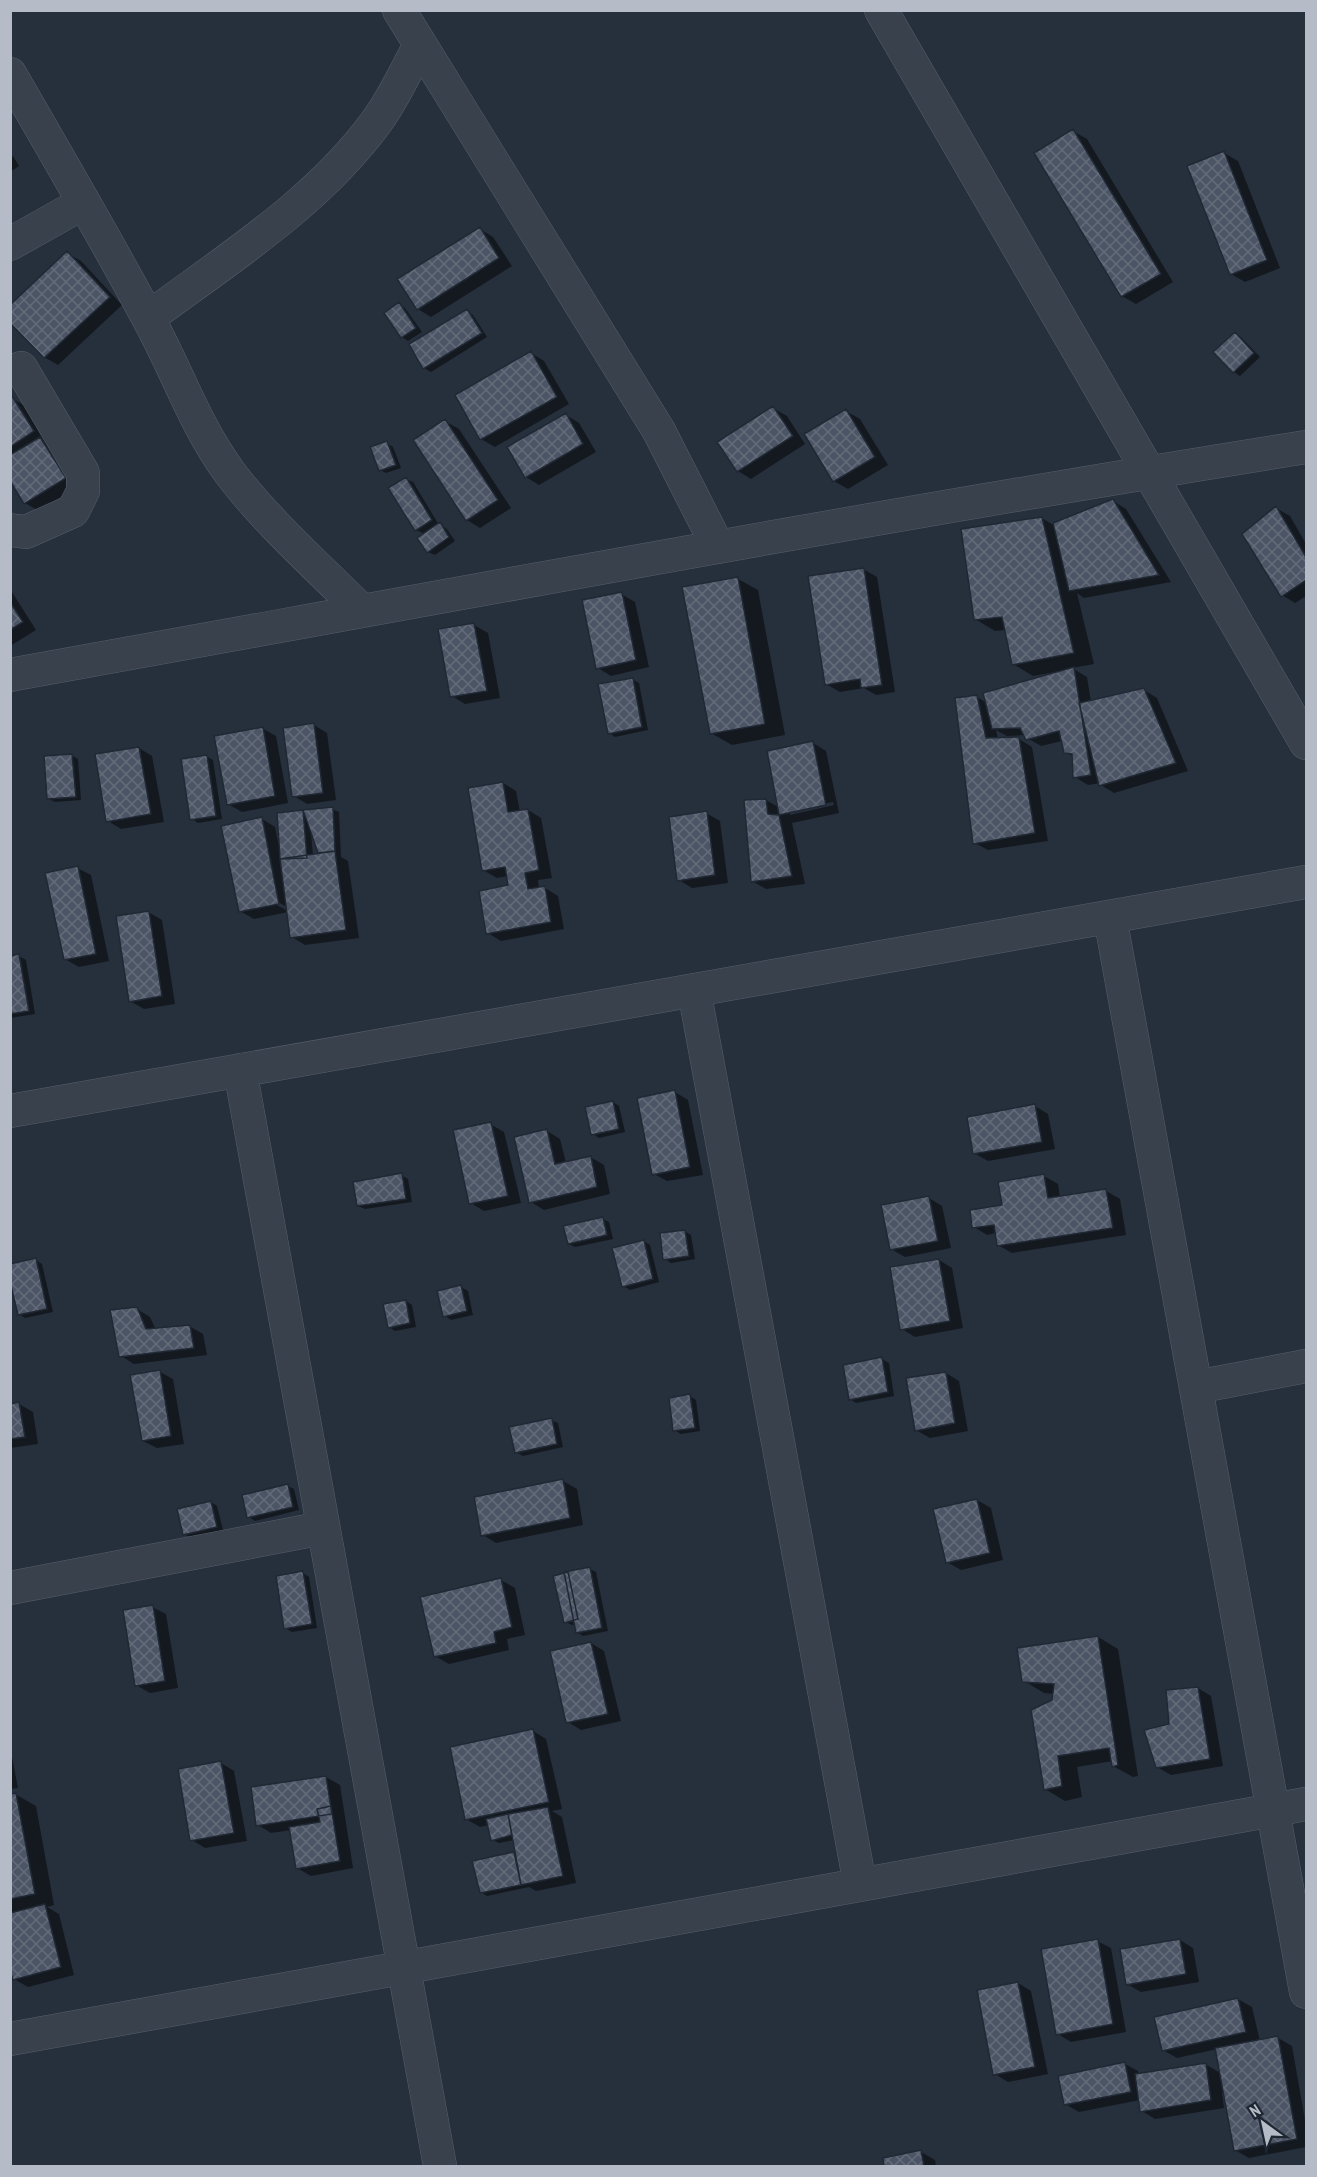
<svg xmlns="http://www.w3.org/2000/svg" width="1317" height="2177" viewBox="0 0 1317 2177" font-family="'PT Sans Narrow',sans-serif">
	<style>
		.shadow { fill: #0007; fill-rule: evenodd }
		.building { fill: url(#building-cross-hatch); stroke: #202834; stroke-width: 1.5 }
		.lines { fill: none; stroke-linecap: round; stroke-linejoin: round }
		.minor-casing { stroke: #575f6b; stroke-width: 34 }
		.minor { stroke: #39414d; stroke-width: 33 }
	</style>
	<defs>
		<pattern id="building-cross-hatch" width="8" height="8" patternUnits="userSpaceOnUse" patternTransform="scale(1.5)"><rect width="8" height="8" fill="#4c5565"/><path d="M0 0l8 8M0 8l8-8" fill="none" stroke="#646c7a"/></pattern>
	</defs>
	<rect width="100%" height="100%" fill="#262f3c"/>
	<path class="shadow" d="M 1073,131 L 1087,139 L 1173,282 L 1136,304 L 1122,296 L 1036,153 Z
		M 1224,153 L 1238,161 L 1280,268 L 1245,282 L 1231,274 Z
		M 13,156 L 19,166 L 10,172 L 10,158 Z
		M 480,229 L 493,237 L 512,266 L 431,317 L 418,309 Z
		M 67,253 L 81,261 L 122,305 L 58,365 L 44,357 Z
		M 399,304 L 405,308 L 422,332 L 408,341 L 402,337 Z
		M 467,311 L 473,315 L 487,337 L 431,372 L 424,368 Z
		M 1235,334 L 1242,338 L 1260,357 L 1240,376 L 1234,372 Z
		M 531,353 L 544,361 L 569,404 L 495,447 L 481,439 Z
		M 12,398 L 25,406 L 47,439 L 44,441 L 53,446 L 78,486 L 39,511 L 25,503 L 10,478 Z
		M 773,408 L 787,416 L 805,444 L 751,479 L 738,471 Z
		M 846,411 L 860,419 L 888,465 L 848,489 L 834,481 Z
		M 566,415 L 579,423 L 596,452 L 539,485 L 526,477 Z
		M 445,421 L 459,429 L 511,508 L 480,528 L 467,520 Z
		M 387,443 L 393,447 L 401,468 L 386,473 L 380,470 Z
		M 406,479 L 413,482 L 439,525 L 446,528 L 455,541 L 435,555 L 428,552 L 425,534 L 416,530 Z
		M 1113,501 L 1126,509 L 1171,582 L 1084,598 L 1077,593 L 1094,664 L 1072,668 L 1087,677 L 1091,702 L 1144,690 L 1157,698 L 1188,771 L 1114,793 L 1101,785 L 1100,783 L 1088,785 L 1075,777 L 1074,757 L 1065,752 L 1062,741 L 1041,746 L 1027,738 L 1026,735 L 1007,736 L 996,730 L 998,739 L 1019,739 L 1032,747 L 1048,841 L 988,850 L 975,843 L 977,697 L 987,703 L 1056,674 L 1055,672 L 1033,676 L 1013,664 L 1006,630 L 995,631 L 975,619 L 1042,518 L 1053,525 Z
		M 1276,508 L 1290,516 L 1306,544 L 1306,596 L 1295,603 L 1282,595 Z
		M 863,569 L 877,577 L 895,692 L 876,695 L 864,688 L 840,692 L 826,684 Z
		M 738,579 L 758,590 L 785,735 L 732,745 L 711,733 Z
		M 10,589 L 36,630 L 10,646 Z
		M 621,594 L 635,602 L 649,667 L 611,676 L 598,668 Z
		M 474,625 L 488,633 L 500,698 L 465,704 L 452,696 Z
		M 632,679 L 639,683 L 648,730 L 615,737 L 609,733 Z
		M 314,725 L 327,733 L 336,800 L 307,804 L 294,796 Z
		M 262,728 L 276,736 L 288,803 L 242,812 L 228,804 Z
		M 813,743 L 826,751 L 839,813 L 792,823 L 805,884 L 766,889 L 752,881 L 766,800 L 780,808 ZM 833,802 L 834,805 L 790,815 L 790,811 Z
		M 139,748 L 152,756 L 164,822 L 121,829 L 108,821 Z
		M 71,755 L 78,759 L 81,800 L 55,802 L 49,799 Z
		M 206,756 L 213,760 L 222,819 L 198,823 L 192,819 Z
		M 503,783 L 516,791 L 520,812 L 528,810 L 541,818 L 552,878 L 538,880 L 539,889 L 545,888 L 558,896 L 564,929 L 501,941 L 488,933 L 510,887 L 508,876 L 497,878 L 483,870 Z
		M 332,809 L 339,812 L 341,857 L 348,861 L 359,938 L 305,945 L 292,937 L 288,912 L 254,919 L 240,911 L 262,819 L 275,827 L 278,842 L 280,841 L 303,811 L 306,813 ZM 311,832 L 319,852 L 322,855 L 313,856 ZM 273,899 L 288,908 L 288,911 L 271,902 Z
		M 706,813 L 720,821 L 728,883 L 692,888 L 679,880 Z
		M 77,868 L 91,875 L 109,961 L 79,967 L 65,959 Z
		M 148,912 L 162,920 L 175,1004 L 144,1009 L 130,1001 Z
		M 19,956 L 26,960 L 35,1014 L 10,1018 L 10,957 Z
		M 675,1092 L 688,1100 L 703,1175 L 667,1181 L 654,1174 Z
		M 613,1102 L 619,1106 L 625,1132 L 599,1138 L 593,1134 Z
		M 1035,1106 L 1048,1114 L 1055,1149 L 988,1161 L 974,1153 Z
		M 490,1124 L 504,1132 L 521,1203 L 484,1211 L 471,1203 Z
		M 547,1131 L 560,1139 L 566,1163 L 590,1157 L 604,1165 L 610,1194 L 544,1210 L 531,1202 Z
		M 401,1175 L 408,1179 L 412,1202 L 365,1209 L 358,1206 Z
		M 1044,1176 L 1058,1184 L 1060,1198 L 1106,1191 L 1120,1199 L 1126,1235 L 1012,1253 L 998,1245 L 996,1233 L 987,1235 L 974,1227 Z
		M 929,1198 L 942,1206 L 951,1248 L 905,1257 L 891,1249 Z
		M 603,1219 L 609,1222 L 613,1239 L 575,1247 L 569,1244 Z
		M 684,1231 L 691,1235 L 695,1259 L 671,1263 L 665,1259 Z
		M 643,1241 L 650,1245 L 659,1282 L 630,1290 L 623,1286 Z
		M 36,1260 L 42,1264 L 53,1312 L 25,1318 L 19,1314 Z
		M 939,1260 L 952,1268 L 963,1328 L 915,1337 L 902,1329 Z
		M 461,1287 L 468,1291 L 473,1315 L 451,1320 L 445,1316 Z
		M 406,1301 L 412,1305 L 416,1327 L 395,1331 L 389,1327 Z
		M 137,1309 L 150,1317 L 156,1330 L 189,1326 L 203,1334 L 207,1355 L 134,1364 L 121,1356 Z
		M 882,1359 L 889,1363 L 894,1396 L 856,1403 L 850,1399 Z
		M 160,1372 L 173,1379 L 184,1444 L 157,1448 L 143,1441 Z
		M 946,1373 L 959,1381 L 968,1431 L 930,1438 L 916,1430 Z
		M 690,1396 L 696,1400 L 700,1431 L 681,1434 L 674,1430 Z
		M 19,1404 L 33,1412 L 38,1444 L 10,1448 L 10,1405 Z
		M 551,1420 L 558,1423 L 563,1447 L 523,1456 L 516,1452 Z
		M 563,1481 L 577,1489 L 583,1525 L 496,1543 L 483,1535 Z
		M 288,1486 L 294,1489 L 299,1510 L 255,1521 L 249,1517 Z
		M 977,1500 L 991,1508 L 1003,1560 L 961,1570 L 947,1562 Z
		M 211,1502 L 217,1506 L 223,1530 L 191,1538 L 184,1534 Z
		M 590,1569 L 596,1572 L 608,1631 L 583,1636 L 577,1632 L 576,1625 L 572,1625 L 566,1622 Z
		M 303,1573 L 309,1577 L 317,1628 L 292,1632 L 285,1628 Z
		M 501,1580 L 515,1588 L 525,1635 L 507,1639 L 509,1650 L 449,1664 L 435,1656 Z
		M 152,1607 L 166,1614 L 178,1688 L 150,1693 L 136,1685 Z
		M 1098,1637 L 1118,1649 L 1138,1776 L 1133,1777 L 1113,1766 L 1113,1761 L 1077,1767 L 1082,1797 L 1065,1801 L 1045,1789 L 1054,1694 L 1044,1693 L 1024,1681 Z
		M 591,1643 L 604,1651 L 621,1721 L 581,1730 L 568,1722 Z
		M 1198,1688 L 1211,1696 L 1223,1766 L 1171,1775 L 1157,1767 Z
		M 533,1731 L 546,1739 L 562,1809 L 552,1811 L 562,1817 L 576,1883 L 536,1891 L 529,1887 L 487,1896 L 481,1892 L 514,1853 L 517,1855 L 514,1840 L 499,1843 L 493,1840 L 489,1825 L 480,1827 L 466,1819 Z
		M 10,1747 L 18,1788 L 10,1789 Z
		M 221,1763 L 234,1771 L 247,1841 L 205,1848 L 192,1840 Z
		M 326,1777 L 340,1785 L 353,1868 L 311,1876 L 297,1868 L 291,1830 L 271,1833 L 258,1825 Z
		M 15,1794 L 36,1806 L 54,1905 L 47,1907 L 59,1914 L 74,1975 L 28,1987 L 14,1979 L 10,1965 L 10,1795 Z
		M 1180,1940 L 1193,1948 L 1199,1982 L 1141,1992 L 1127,1984 Z
		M 1097,1941 L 1111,1948 L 1126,2032 L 1071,2042 L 1058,2034 Z
		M 1018,1983 L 1031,1991 L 1048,2074 L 1008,2082 L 995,2074 Z
		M 1238,1999 L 1252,2007 L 1260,2041 L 1278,2038 L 1292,2046 L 1306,2126 L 1306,2147 L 1249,2158 L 1235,2150 L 1225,2092 L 1222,2093 L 1224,2108 L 1155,2119 L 1142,2111 L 1140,2100 L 1079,2112 L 1065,2104 L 1125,2064 L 1138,2071 L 1139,2075 L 1205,2064 L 1222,2074 L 1217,2049 L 1177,2058 L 1163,2050 Z
		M 921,2152 L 935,2160 L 936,2166 L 886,2166 L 885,2159 Z"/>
	<path class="building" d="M 1073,129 L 1161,274 L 1121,297 L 1034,153 Z
		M 1224,151 L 1267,260 L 1230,275 L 1187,166 Z
		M 480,227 L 499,258 L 417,310 L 397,279 Z
		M 67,251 L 110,297 L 44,358 L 10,323 L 10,305 Z
		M 399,302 L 416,328 L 401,338 L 384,313 Z
		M 467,309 L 482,333 L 423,369 L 409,344 Z
		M 1235,332 L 1254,353 L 1233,373 L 1213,352 Z
		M 531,351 L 557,397 L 480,440 L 455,395 Z
		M 12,396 L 34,431 L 10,447 L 10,397 Z
		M 773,406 L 793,436 L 737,472 L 717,442 Z
		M 846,409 L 875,457 L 833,482 L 804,434 Z
		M 566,413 L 583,444 L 525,478 L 507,447 Z
		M 445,419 L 498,500 L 466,521 L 413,440 Z
		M 40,437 L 66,478 L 24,504 L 10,481 L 10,455 Z
		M 387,441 L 396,465 L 379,471 L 370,447 Z
		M 406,477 L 432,520 L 415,531 L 388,488 Z
		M 1113,499 L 1159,575 L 1069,591 L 1053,523 Z
		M 1276,506 L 1306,557 L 1306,580 L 1281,597 L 1242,534 Z
		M 1042,517 L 1074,653 L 1012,665 L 1002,617 L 974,620 L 961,529 Z
		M 440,522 L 449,537 L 427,553 L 417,538 Z
		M 864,568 L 882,685 L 861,688 L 860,679 L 825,685 L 808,576 Z
		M 738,577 L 765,724 L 710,734 L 682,587 Z
		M 622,592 L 636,660 L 596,669 L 582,600 Z
		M 10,602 L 23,622 L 10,630 Z
		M 474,623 L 487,691 L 450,697 L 438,629 Z
		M 1074,667 L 1091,775 L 1073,778 L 1072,754 L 1064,753 L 1059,731 L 1026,740 L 1020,728 L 992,729 L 983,693 Z
		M 633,678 L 642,727 L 608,734 L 598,684 Z
		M 1144,688 L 1176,763 L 1099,786 L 1079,703 Z
		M 977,695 L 986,738 L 1019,737 L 1035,833 L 973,844 L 955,698 Z
		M 314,723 L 323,793 L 292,797 L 283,728 Z
		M 263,727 L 275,796 L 227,805 L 214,736 Z
		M 813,741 L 826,805 L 779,815 L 767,751 Z
		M 139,747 L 151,814 L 106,822 L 95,754 Z
		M 72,754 L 76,797 L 47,799 L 44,756 Z
		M 207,755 L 216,816 L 190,820 L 181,759 Z
		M 503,782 L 508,812 L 528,809 L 539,870 L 525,873 L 528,889 L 545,886 L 551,922 L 486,934 L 479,891 L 508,885 L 505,867 L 482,871 L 468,788 Z
		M 766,799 L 768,814 L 779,815 L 792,876 L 751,882 L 744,800 Z
		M 333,807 L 335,851 L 318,853 L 303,810 Z
		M 303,810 L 307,858 L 280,859 L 277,813 Z
		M 707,811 L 715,875 L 677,881 L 669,817 Z
		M 262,817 L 279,904 L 239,912 L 221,826 Z
		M 335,851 L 346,930 L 290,938 L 280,859 Z
		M 78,866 L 96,954 L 64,960 L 45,873 Z
		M 149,911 L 162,996 L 129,1002 L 116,916 Z
		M 19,954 L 29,1011 L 10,1014 L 10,956 Z
		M 675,1090 L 690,1167 L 652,1175 L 637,1098 Z
		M 613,1101 L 619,1129 L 591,1135 L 585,1107 Z
		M 1035,1104 L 1042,1142 L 973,1154 L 967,1117 Z
		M 491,1122 L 508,1196 L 469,1204 L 453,1130 Z
		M 547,1129 L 555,1164 L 591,1156 L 597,1187 L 529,1203 L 514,1137 Z
		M 402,1173 L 406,1199 L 357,1206 L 353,1182 Z
		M 1044,1174 L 1048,1198 L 1106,1189 L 1113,1228 L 997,1246 L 994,1225 L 972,1228 L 970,1210 L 1002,1205 L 998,1182 Z
		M 929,1196 L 938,1241 L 890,1250 L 881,1205 Z
		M 603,1217 L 607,1235 L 568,1244 L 563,1226 Z
		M 685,1230 L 689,1256 L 663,1260 L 660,1233 Z
		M 644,1240 L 653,1279 L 622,1287 L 612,1248 Z
		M 36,1258 L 47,1309 L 18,1315 L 10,1282 L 10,1264 Z
		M 939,1259 L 950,1321 L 900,1330 L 890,1267 Z
		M 461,1285 L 467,1311 L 443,1317 L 437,1291 Z
		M 406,1300 L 410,1323 L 388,1328 L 383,1304 Z
		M 137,1307 L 146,1329 L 190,1325 L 194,1348 L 119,1357 L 110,1310 Z
		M 882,1357 L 888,1392 L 849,1400 L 843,1365 Z
		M 160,1370 L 171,1436 L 142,1441 L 130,1375 Z
		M 946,1372 L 955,1423 L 915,1431 L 906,1378 Z
		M 690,1394 L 695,1428 L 673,1431 L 669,1398 Z
		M 19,1402 L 25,1437 L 10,1439 L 10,1404 Z
		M 552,1418 L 557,1444 L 515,1453 L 509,1427 Z
		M 563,1479 L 570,1518 L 481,1536 L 474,1497 Z
		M 288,1484 L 293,1507 L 247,1518 L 242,1495 Z
		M 977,1499 L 990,1553 L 946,1563 L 933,1509 Z
		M 211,1501 L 217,1527 L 183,1535 L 177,1509 Z
		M 590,1567 L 602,1628 L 576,1633 L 564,1572 Z
		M 303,1571 L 312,1624 L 284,1629 L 276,1576 Z
		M 568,1572 L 578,1619 L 564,1623 L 553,1576 Z
		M 501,1578 L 512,1627 L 494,1632 L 496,1643 L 434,1657 L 420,1597 Z
		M 153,1605 L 165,1681 L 135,1686 L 123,1610 Z
		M 1098,1636 L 1118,1765 L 1112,1767 L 1109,1748 L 1058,1756 L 1062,1786 L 1044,1790 L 1031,1710 L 1052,1700 L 1054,1684 L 1022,1682 L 1017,1648 Z
		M 591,1642 L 608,1714 L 566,1723 L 550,1651 Z
		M 1198,1687 L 1210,1759 L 1156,1768 L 1144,1730 L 1169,1724 L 1166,1690 Z
		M 533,1729 L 549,1802 L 465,1820 L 450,1747 Z
		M 221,1761 L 234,1833 L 190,1841 L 178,1769 Z
		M 326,1776 L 332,1814 L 256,1826 L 251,1787 Z
		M 16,1793 L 35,1894 L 10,1899 L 10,1794 Z
		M 331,1806 L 340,1861 L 296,1869 L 289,1827 L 320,1822 L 317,1809 Z
		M 548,1807 L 563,1876 L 521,1885 L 508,1814 Z
		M 508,1814 L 512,1835 L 491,1841 L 486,1819 Z
		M 514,1852 L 521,1885 L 480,1893 L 472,1861 Z
		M 45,1904 L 61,1967 L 13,1980 L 10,1971 L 10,1913 Z
		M 1098,1939 L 1113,2024 L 1056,2035 L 1041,1949 Z
		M 1180,1939 L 1186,1974 L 1126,1985 L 1120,1949 Z
		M 1018,1982 L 1035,2067 L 993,2075 L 977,1990 Z
		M 1238,1998 L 1246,2032 L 1162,2051 L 1154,2017 Z
		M 1278,2036 L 1297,2139 L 1234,2151 L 1215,2048 Z
		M 1125,2062 L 1131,2092 L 1064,2105 L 1058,2076 Z
		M 1206,2063 L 1211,2100 L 1140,2112 L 1135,2074 Z
		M 921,2150 L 924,2166 L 884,2166 L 883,2158 Z"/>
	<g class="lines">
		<defs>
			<path id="minor" d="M 399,10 L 659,431 L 718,547
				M 881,10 L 1306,743
				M 10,74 C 56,154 103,234 147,316 C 176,368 194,424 230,473 C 268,523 318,567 362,611
				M 10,244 L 83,203
				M 148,318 C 229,258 317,203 377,121 C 394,98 406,70 420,45
				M 10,530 L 26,532 L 73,511 L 83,491 L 83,473 L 21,368
				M 10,675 C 442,597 873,516 1306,447
				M 1110,917 L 1306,1992
				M 694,990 L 860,1884
				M 240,1070 L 440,2166
				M 10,1111 L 1306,882
				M 1196,1387 L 1306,1366
				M 10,1588 L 323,1528
				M 10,2039 L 1306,1804"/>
		</defs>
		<use href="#minor" class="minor-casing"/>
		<use href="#minor" class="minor"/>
	</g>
	<rect width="1317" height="2177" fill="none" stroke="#b5bcc8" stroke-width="24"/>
	<g transform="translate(1263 2123) rotate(327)" stroke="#1e2632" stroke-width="4.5" paint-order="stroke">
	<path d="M0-4.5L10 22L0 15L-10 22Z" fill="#b5bcc8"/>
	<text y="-9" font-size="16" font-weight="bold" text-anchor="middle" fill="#b5bcc8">N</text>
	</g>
</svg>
